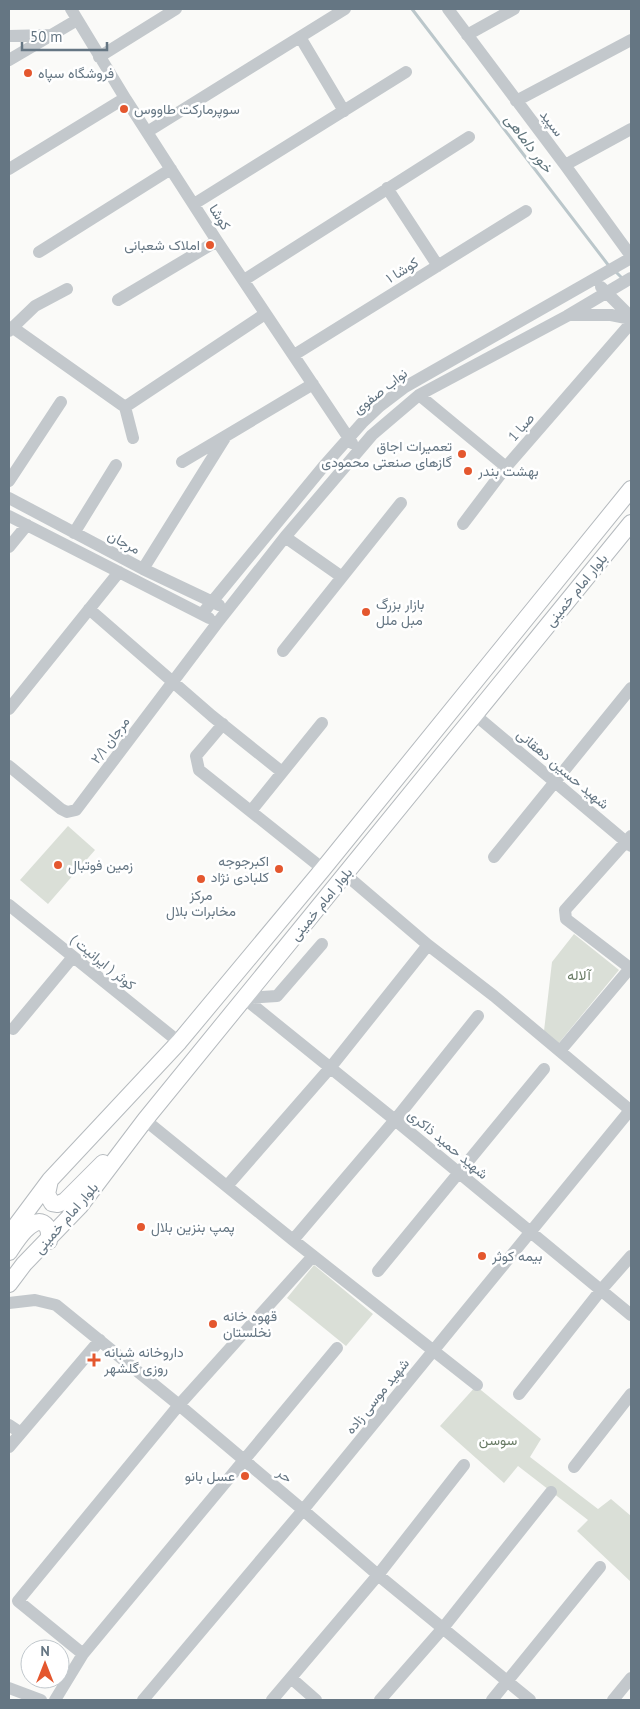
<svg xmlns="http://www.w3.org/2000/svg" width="640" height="1709" viewBox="0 0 640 1709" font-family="'PT Sans',Vazirmatn,sans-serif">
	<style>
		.green { fill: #dadfd7 }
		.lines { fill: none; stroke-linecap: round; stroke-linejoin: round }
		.stream { stroke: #bbc7cb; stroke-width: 3 }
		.major-casing { stroke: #b5babe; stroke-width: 18 }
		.minor { stroke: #c3c8cc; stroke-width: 12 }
		.major { stroke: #fff; stroke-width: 16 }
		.poi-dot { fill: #e4572e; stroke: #fff; stroke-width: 2 }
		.labels { text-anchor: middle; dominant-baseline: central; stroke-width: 5; stroke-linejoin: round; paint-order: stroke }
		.poi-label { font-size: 14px; fill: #657683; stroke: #fff; text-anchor: start }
		.street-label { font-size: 14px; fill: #657683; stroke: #fff }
		.park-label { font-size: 14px; fill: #687a64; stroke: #fff }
		.water-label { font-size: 15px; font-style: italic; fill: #60757c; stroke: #fff }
	</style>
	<rect width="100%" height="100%" fill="#fafaf8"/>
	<path class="green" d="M 68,826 L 95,850 L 48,904 L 20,880 Z
		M 574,934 L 619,970 L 558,1044 L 544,1031 L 552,962 Z
		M 314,1265 L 373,1314 L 346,1346 L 287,1298 Z
		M 476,1386 L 541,1439 L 530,1457 L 598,1509 L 611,1499 L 631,1516 L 631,1582 L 577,1531 L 588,1520 L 518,1466 L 504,1483 L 440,1426 Z"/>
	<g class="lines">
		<path class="stream" d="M 412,9 L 609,266
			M 614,270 L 624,280"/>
		<defs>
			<path id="major" d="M 50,1180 L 47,1194 L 52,1203 L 58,1204 L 65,1201 L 103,1163
				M 9,1235 L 50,1180 L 179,1042 L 323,869 L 631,489
				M 9,1252 C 15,1243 31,1217 43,1223 C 50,1227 49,1234 49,1241
				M 9,1284 L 24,1264 L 80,1206 L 145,1120 L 631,523"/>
		</defs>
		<use href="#major" class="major-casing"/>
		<path class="minor" d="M 71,9 L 125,98 L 217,241 L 352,443
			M 448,9 L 565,165 L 631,256
			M 467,35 L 514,9
			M 9,36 L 50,35
			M 300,37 L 344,111
			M 99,57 L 176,9
			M 9,60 L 77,20
			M 516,101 L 631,40
			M 147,132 L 345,9
			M 565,165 L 631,129
			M 9,169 L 125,98
			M 387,188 L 438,266
			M 194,204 L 406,72
			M 39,252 L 171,169
			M 244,280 L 469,137
			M 601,287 L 631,317
			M 118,300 L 217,241
			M 572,315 L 611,315 L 631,319
			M 12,327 L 125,407 L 133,438
			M 9,331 L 35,306 L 67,289
			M 294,355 L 526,211
			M 419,395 L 506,467 L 631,323
			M 125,407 L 265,314
			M 182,462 L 313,384
			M 9,481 L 61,402
			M 9,498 L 143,569 L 219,605
			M 9,516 L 209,618
			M 463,524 L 506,467
			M 74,533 L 116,465
			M 285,537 L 342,577
			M 9,547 L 27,525
			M 143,569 L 226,436
			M 89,609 L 212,716 L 282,772
			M 202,614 L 323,467 L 362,423 L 380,406 L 405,387 L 631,258
			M 283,651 L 401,503
			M 9,709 L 119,572
			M 474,714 L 631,846
			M 223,724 L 196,756 L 199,770 L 323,869
			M 9,766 L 61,809 L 67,812 L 76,810 L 218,622 L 285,537 L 372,435 L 419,395 L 567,316 L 631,278
			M 251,811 L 322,723
			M 494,857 L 631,688
			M 346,875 L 428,945 L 494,996 L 630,1110
			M 9,905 L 179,1042
			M 630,968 L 566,919 L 565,910 L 631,836
			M 244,998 L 395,1120 L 631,1315
			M 244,998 L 277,996 L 322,944
			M 13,1029 L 72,958
			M 560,1051 L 631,967
			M 145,1120 L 293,1240 L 477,1385
			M 227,1186 L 330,1068 L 428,945
			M 293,1240 L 395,1120 L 478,1016
			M 378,1271 L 544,1069
			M 9,1303 L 35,1300 L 56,1305 L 179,1405 L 303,1510 L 378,1575 L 530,1700
			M 519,1394 L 601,1290 L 631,1256
			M 9,1425 L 21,1433
			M 9,1447 L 100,1340
			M 574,1467 L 631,1394
			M 83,1654 L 18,1601 L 179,1405 L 313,1256
			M 291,1678 L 316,1700
			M 9,1688 L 41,1700
			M 55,1700 L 83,1654 L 337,1348
			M 143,1700 L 303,1510 L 631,1109
			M 272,1700 L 378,1575 L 464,1465
			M 380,1700 L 443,1628 L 551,1492
			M 492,1700 L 600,1567
			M 613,1700 L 631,1678"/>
		<use href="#major" class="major"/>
	</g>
	<g class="poi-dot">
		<circle cx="28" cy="73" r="5"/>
		<circle cx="124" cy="109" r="5"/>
		<circle cx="210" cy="245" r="5"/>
		<circle cx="462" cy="454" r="5"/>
		<circle cx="468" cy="471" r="5"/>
		<circle cx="366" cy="612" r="5"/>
		<circle cx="58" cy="865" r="5"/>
		<circle cx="279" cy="869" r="5"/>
		<circle cx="201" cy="879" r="5"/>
		<circle cx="141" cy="1227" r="5"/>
		<circle cx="482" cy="1256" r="5"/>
		<circle cx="213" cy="1324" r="5"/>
		<path d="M91.5 1352.5h5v5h5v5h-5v5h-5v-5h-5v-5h5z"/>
		<circle cx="245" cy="1476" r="5"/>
	</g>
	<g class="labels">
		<g class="poi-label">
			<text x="38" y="73">فروشگاه سپاه</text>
			<text x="134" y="109">سوپرمارکت طاووس</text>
			<text x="200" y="245" text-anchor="end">املاک شعبانی</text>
			<text x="452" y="446" text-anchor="end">تعمیرات اجاق<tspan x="452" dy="16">گازهای صنعتی محمودی</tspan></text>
			<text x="478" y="471">بهشت بندر</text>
			<text x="376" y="604">بازار بزرگ<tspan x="376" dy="16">مبل ملل</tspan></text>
			<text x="269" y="861" text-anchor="end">اکبرجوجه<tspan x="269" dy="16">کلبادی نژاد</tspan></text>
			<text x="68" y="865">زمین فوتبال</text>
			<text x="201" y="895" text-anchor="middle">مرکز<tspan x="201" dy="16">مخابرات بلال</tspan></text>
			<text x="151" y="1227">پمپ بنزین بلال</text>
			<text x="492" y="1256">بیمه کوثر</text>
			<text x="223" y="1316">قهوه خانه<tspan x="223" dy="16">نخلستان</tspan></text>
			<text x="104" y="1352">داروخانه شبانه<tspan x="104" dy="16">روزی گلشهر</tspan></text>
			<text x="235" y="1476" text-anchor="end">عسل بانو</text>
		</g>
		<g class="street-label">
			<text transform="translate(552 123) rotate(53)">سپید</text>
			<text transform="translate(220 217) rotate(57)">کوشا</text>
			<text transform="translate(402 270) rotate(-32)">کوشا ۱</text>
			<text transform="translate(380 391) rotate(-38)">نواب صفوی</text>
			<text transform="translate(521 427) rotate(-49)">صبا 1</text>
			<text transform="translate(124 542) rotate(28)">مرجان</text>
			<text transform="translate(576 590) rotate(-51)">بلوار امام خمینی</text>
			<text transform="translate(110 740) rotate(-53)">مرجان ۲/۱</text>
			<text transform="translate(563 769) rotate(40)">شهید حسین دهقانی</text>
			<text transform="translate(321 904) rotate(-51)">بلوار امام خمینی</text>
			<text transform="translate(103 962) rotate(39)">کوثر ( ایرانیت )</text>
			<text transform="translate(448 1144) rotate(40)">شهید حمید ذاکری</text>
			<text transform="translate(66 1218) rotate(-49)">بلوار امام خمینی</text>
			<text transform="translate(377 1396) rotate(-51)">شهید موسی زاده</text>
			<text transform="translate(285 1475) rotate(39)">حر</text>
		</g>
		<g class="park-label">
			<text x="579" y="975">آلاله</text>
			<text x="498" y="1440">سوسن</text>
		</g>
		<g class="water-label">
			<text transform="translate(529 143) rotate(53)">خور داماهی</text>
		</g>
	</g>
	<rect width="640" height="1709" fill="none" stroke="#657683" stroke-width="20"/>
	<g transform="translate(45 1664)"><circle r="24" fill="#ffffff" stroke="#c1c8cd"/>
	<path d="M0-4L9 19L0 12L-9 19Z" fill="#e4572e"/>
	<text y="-8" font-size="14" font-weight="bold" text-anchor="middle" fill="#657683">N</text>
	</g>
	<path d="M22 42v8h85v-8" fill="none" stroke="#657683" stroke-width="2.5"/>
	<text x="30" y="42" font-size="15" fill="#657683" stroke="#ffffff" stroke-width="4" paint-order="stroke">50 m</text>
</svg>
